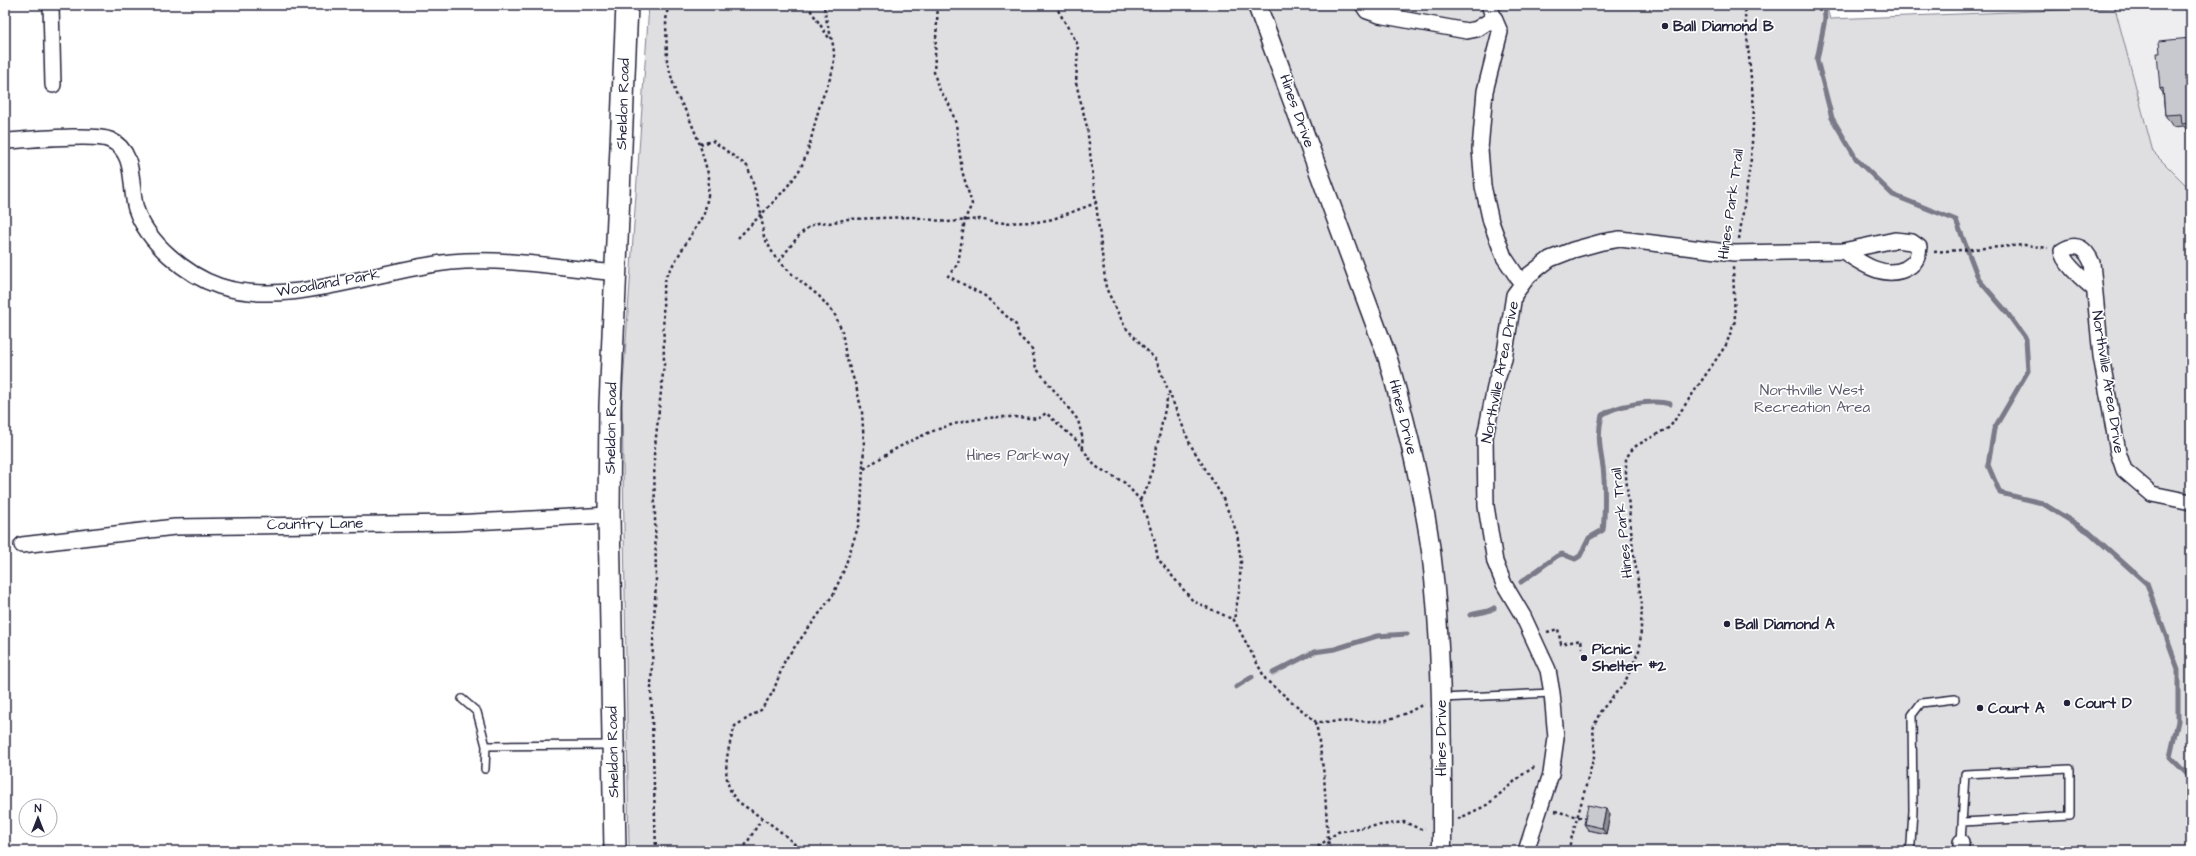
<svg xmlns="http://www.w3.org/2000/svg" width="2196" height="856" viewBox="0 0 2196 856" font-family="'Architects Daughter',sans-serif">
	<style>
		.built { fill: #eeeef1 }
		.green { fill: #dfdfe2; stroke: #80808e }
		.lines { fill: none; stroke-linecap: round; stroke-linejoin: round }
		.stream { stroke: #7a7a88; stroke-width: 5 }
		.service-casing { stroke: #22223b; stroke-width: 10 }
		.minor-casing { stroke: #22223b; stroke-width: 18 }
		.tertiary-casing { stroke: #22223b; stroke-width: 21 }
		.secondary-casing { stroke: #22223b; stroke-width: 24 }
		.path { stroke: #22223b; stroke-width: 2.5; stroke-dasharray: 3 3; stroke-linecap: butt }
		.service { stroke: #fff; stroke-width: 7 }
		.minor { stroke: #fff; stroke-width: 15 }
		.tertiary { stroke: #fff; stroke-width: 18 }
		.secondary { stroke: #fff; stroke-width: 21 }
		.wall { fill: #acacb2; stroke: #22223b }
		.shaded-wall { fill: #8c8c91; stroke: #22223b }
		.building { fill: #c8c8cf; stroke: #22223b }
		.poi-dot { fill: #22223b; stroke: #fff; stroke-width: 1.5 }
		.labels { text-anchor: middle; dominant-baseline: central; stroke-width: 3.5; stroke-linejoin: round; paint-order: stroke }
		.poi-label { font-size: 15px; font-weight: bold; fill: #22223b; stroke: #fff; text-anchor: start }
		.street-label { font-size: 15px; fill: #22223b; stroke: #fff }
		.park-label { font-size: 15px; fill: #5b5b6d; stroke: #fff }
	</style>
	<rect width="100%" height="100%" fill="#fff"/>
	<filter id="ink" filterUnits="userSpaceOnUse"><feTurbulence type="fractalNoise" baseFrequency=".025" numOctaves="2"/><feDisplacementMap in="SourceGraphic" scale="8" xChannelSelector="R" yChannelSelector="G"/><feConvolveMatrix kernelMatrix="1 2 1 2 8 2 1 2 1" color-interpolation-filters="sRGB"/></filter>
	<g filter="url(#ink)">
		<path class="built" d="M 2043,5 L 2191,5 L 2191,190 L 2153,152 L 2115,8 L 2044,11 Z"/>
		<path class="green" d="M 649,5 L 1826,5 L 1830,19 L 2115,8 L 2153,152 L 2191,190 L 2191,851 L 629,851 L 622,399 Z"/>
		<g class="lines">
			<path class="stream" d="M 1824,5 L 1825,19 L 1817,60 L 1832,118 L 1857,160 L 1893,195 L 1956,220 L 1979,280 L 2005,310 L 2026,339 L 2028,371 L 1994,429 L 1988,465 L 2000,493 L 2042,503 L 2089,532 L 2147,584 L 2178,669 L 2178,721 L 2170,757 L 2191,778
				M 1521,582 L 1557,556 L 1562,554 L 1575,559 L 1580,556 L 1589,538 L 1603,530 C 1605,515 1605,482 1603,467 C 1600,449 1597,434 1602,415 C 1617,405 1652,399 1670,404
				M 1470,615 C 1479,612 1487,613 1494,608
				M 1273,673 L 1314,652 L 1335,649 L 1377,636 L 1407,634
				M 1236,687 L 1252,677"/>
			<defs>
				<path id="service" d="M 1441,698 L 1552,693
					M 462,699 L 477,712 L 486,746
					M 485,769 L 486,746 L 611,745
					M 1961,842 L 1965,774 L 2070,769 L 2070,816 L 1963,822
					M 1909,851 L 1911,844 L 1913,810 L 1912,715 L 1921,703 L 1955,699"/>
				<path id="minor" d="M 51,5 L 53,85
					M 1363,5 L 1367,11 L 1379,15 L 1467,31 L 1477,29 L 1494,18 L 1489,5
					M 1494,18 L 1500,32 L 1485,91 L 1480,149 L 1483,186 L 1491,222 L 1504,257 L 1522,284
					M 5,141 C 25,140 95,133 110,140 C 137,152 129,186 136,209 C 147,242 186,275 219,286 C 289,309 379,269 451,262 C 505,257 562,268 616,273
					M 2094,289 C 2085,281 2062,262 2062,251 C 2077,241 2086,249 2092,263 L 2101,356 L 2118,452 L 2124,470 L 2152,494 L 2191,502
					M 22,545 L 175,527 L 454,523 L 609,515
					M 1526,851 L 1551,774 L 1556,738 L 1552,693 L 1548,670 L 1523,616 L 1504,584 L 1495,562 L 1486,506 L 1485,437 L 1496,382 L 1504,359 L 1514,295 L 1529,275 L 1550,259 L 1573,250 L 1602,242 L 1620,239 L 1734,253 L 1843,251 L 1895,240 L 1912,242 L 1919,247 C 1918,258 1915,264 1905,269 C 1883,279 1861,263 1843,251
					M 1961,851 L 1961,842"/>
				<path id="tertiary" d="M 1257,5 L 1388,359 C 1406,422 1422,486 1431,551 C 1443,650 1442,751 1442,851"/>
				<path id="secondary" d="M 615,851 L 609,515 L 610,406 L 627,5"/>
			</defs>
			<use href="#service" class="service-casing"/>
			<use href="#minor" class="minor-casing"/>
			<use href="#tertiary" class="tertiary-casing"/>
			<use href="#secondary" class="secondary-casing"/>
			<path class="path" d="M 807,5 L 829,38
				M 938,5 L 934,72 L 938,87 L 950,106 L 956,124 L 962,171 L 972,204 L 965,219 L 958,264 L 948,276 L 985,296 L 1016,325 L 1019,336 L 1032,349 L 1036,368 L 1078,420 L 1082,436 L 1083,448
				M 1055,5 L 1078,45 L 1076,83 L 1087,127 L 1106,288 L 1125,327 L 1156,360 L 1190,444 L 1222,496 L 1237,533 L 1241,561 L 1239,592 L 1234,620
				M 700,144 L 713,141 L 747,166 L 751,176 L 761,213 L 764,237 L 775,257 L 794,276 L 819,296 L 835,315 L 842,331 L 846,357 L 856,386 L 862,412 L 864,445 L 861,510 L 858,527 L 844,570 L 833,595 L 785,660 L 773,692 L 761,710 L 735,726 C 728,747 719,780 736,799 C 741,805 750,809 756,814 C 771,824 789,837 801,851
				M 738,238 C 756,219 790,188 801,167 C 811,147 814,123 821,102 C 827,84 835,73 834,53 C 833,37 825,22 824,5
				M 1739,239 L 1751,159 L 1754,109 L 1744,5
				M 1934,252 L 2025,245 L 2048,248
				M 779,261 C 792,246 806,218 829,223 L 848,219 L 913,217 L 947,222 L 980,219 L 996,223 L 1037,222 L 1053,219 L 1096,203
				M 864,469 C 919,431 971,410 1038,419 L 1046,413 L 1077,441 L 1095,466 L 1125,483 L 1140,500 L 1154,538 L 1158,559 L 1193,601 L 1234,620 L 1266,680 L 1316,722 L 1384,721 L 1407,713 L 1424,704
				M 1140,500 L 1149,484 L 1168,395
				M 1547,632 L 1558,629 L 1561,644 L 1581,640 L 1582,648
				M 1316,722 L 1324,775 L 1328,841 L 1331,851
				M 1555,811 L 1587,819
				M 1458,819 L 1487,805 L 1522,775 L 1536,766
				M 656,851 L 651,686 L 656,580 L 654,455 L 664,364 L 663,293 L 666,276 L 704,214 L 708,196 L 709,177 L 699,142 L 688,115 L 676,94 L 667,61 L 666,21 L 668,5
				M 742,851 L 762,818
				M 1314,851 L 1316,848 L 1338,832 L 1359,828 L 1404,822 L 1420,829 L 1425,828
				M 1568,851 L 1595,753 L 1593,729 L 1600,712 L 1625,682 L 1640,648 L 1642,605 L 1633,550 L 1626,476 L 1626,458 L 1634,447 L 1670,427 L 1726,345 L 1735,321 L 1733,267"/>
			<use href="#service" class="service"/>
			<use href="#minor" class="minor"/>
			<use href="#tertiary" class="tertiary"/>
			<use href="#secondary" class="secondary"/>
		</g>
		<path class="wall" d="M 2191,38 L 2191,135 L 2190,136 L 2184,126 L 2173,127 L 2165,115 L 2163,93 L 2160,89 Z
			M 1606,809 L 1610,815 L 1606,834 L 1588,830 L 1584,824 Z"/>
		<path class="shaded-wall" d="M 1606,809 L 1610,815 L 1606,834 L 1602,828 Z"/>
		<path class="building" d="M 2191,38 L 2191,128 L 2189,128 L 2189,123 L 2182,124 L 2181,114 L 2165,115 L 2163,88 L 2160,89 L 2157,53 L 2160,53 L 2159,41 Z
			M 1588,805 L 1606,809 L 1602,828 L 1584,824 Z"/>
	</g>
	<g class="poi-dot">
		<circle cx="1665" cy="26" r="4"/>
		<circle cx="1727" cy="624" r="4"/>
		<circle cx="1584" cy="658" r="4"/>
		<circle cx="2067" cy="703" r="4"/>
		<circle cx="1980" cy="708" r="4"/>
	</g>
	<g class="labels">
		<g class="poi-label">
			<text x="1673" y="26">Ball Diamond B</text>
			<text x="1735" y="624">Ball Diamond A</text>
			<text x="1592" y="649">Picnic<tspan x="1592" dy="17">Shelter #2</tspan></text>
			<text x="2075" y="703">Court D</text>
			<text x="1988" y="708">Court A</text>
		</g>
		<g class="street-label">
			<text transform="translate(623 104) rotate(-88)">Sheldon Road</text>
			<text transform="translate(1297 111) rotate(70)">Hines Drive</text>
			<text transform="translate(1731 204) rotate(-82)">Hines Park Trail</text>
			<text transform="translate(328 283) rotate(-10)">Woodland Park</text>
			<text transform="translate(1500 372) rotate(-79)">Northville Area Drive</text>
			<text transform="translate(2108 382) rotate(81)">Northville Area Drive</text>
			<text transform="translate(1403 417) rotate(76)">Hines Drive</text>
			<text transform="translate(611 428) rotate(-89)">Sheldon Road</text>
			<text transform="translate(1622 523) rotate(-96)">Hines Park Trail</text>
			<text transform="translate(315 524) rotate(-1)">Country Lane</text>
			<text transform="translate(1441 738) rotate(-90)">Hines Drive</text>
			<text transform="translate(613 752) rotate(-91)">Sheldon Road</text>
		</g>
		<g class="park-label">
			<text x="1812" y="390">Northville West<tspan x="1812" dy="17">Recreation Area</tspan></text>
			<text x="1018" y="455">Hines Parkway</text>
		</g>
	</g>
	<rect width="2196" height="856" fill="none" stroke="#fff" stroke-width="20"/>
	<rect x="10" y="10" width="2176" height="836" fill="none" stroke="#22223b" stroke-width="1.5" filter="url(#ink)"/>
	<g transform="translate(38 818)"><circle r="19" fill="#ffffff" stroke="#a7a7b1"/>
	<path d="M0-3L7 15L0 10L-7 15Z" fill="#22223b"/>
	<text y="-6" font-size="11" font-weight="bold" text-anchor="middle" fill="#22223b">N</text>
	</g>
</svg>
